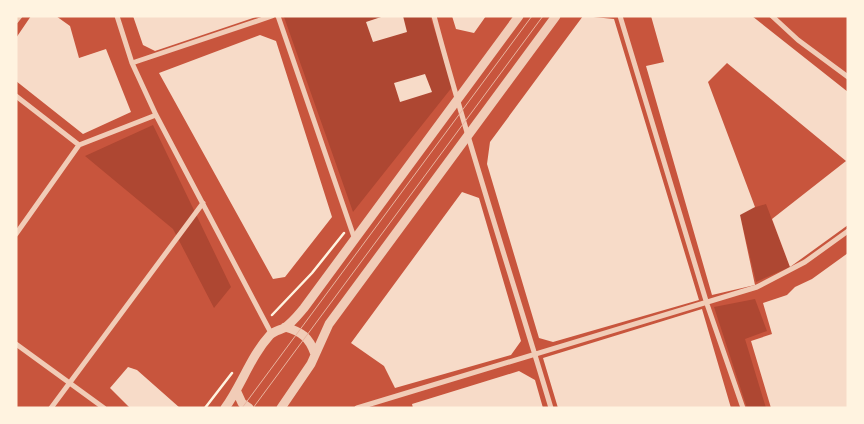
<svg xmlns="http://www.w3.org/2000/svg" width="864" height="424" viewBox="0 0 864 424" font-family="'Nunito Sans',sans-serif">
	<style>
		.green { fill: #ae4732 }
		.building { fill: #f7dbc8 }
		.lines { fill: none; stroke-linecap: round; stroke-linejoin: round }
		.path { stroke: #fff3e0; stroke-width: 2.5 }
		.minor { stroke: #f1ccb7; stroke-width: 5 }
		.tertiary { stroke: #f1ccb7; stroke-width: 9 }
		.tram { stroke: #e9b49f; stroke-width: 1 }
	</style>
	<rect width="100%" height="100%" fill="#c8553d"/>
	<path class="green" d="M 430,16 L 453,86 L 353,212 L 284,17 Z
		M 153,125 L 231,287 L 214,308 L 173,229 L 85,156 Z
		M 766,204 L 790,267 L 756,282 L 740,215 L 746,210 Z
		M 755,299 L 767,331 L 745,339 L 766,408 L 747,408 L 714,307 Z"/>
	<path class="building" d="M 31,16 L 56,16 L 70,26 L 79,58 L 106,49 L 131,112 L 83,134 L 16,81 L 16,38 Z
		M 133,16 L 256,16 L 256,17 L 155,51 L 143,45 Z
		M 384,16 L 403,16 L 407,32 L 373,42 L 366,22 Z
		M 452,16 L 486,16 L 474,33 L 456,29 Z
		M 583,16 L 614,19 L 699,300 L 553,342 L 539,338 L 487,164 L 490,142 Z
		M 651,16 L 752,16 L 848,92 L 848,225 L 790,267 L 772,219 L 846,161 L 727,63 L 708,82 L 755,207 L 740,215 L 755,285 L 712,295 L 646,66 L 664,62 Z
		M 260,35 L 276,41 L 332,217 L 285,277 L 273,279 L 159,73 Z
		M 425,74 L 432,92 L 400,102 L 394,83 Z
		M 462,192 L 479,198 L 521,341 L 511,355 L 395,388 L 384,366 L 351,343 Z
		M 848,253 L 848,408 L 771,408 L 751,341 L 772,334 L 763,303 L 787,295 L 795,287 L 812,279 Z
		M 702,309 L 731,408 L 558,408 L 543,358 Z
		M 128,367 L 137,370 L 180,408 L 130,408 L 110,388 Z
		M 519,371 L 535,380 L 543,408 L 413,408 L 412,404 Z"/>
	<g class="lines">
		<path class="path" d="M 272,315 L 312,273 L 344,233
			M 205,408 L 232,373"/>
		<path class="minor" d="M 117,16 L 132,63 L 156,115 L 271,333
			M 278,16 L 355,240
			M 434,16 C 469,148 512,277 551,408
			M 620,16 L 707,304 L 743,408
			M 772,16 L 798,40 L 848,77
			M 16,21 L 20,16
			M 132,63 L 272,16
			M 16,96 L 79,145
			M 16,234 L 79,145 L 156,115
			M 16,344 L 104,408
			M 51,408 L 203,203
			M 357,408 L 757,287 L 805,262 L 848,231"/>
		<path class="tertiary" d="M 285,327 C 302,332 309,337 315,354
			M 237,392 L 242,403 L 249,408
			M 225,408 C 242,385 250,357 270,335 C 274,331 280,330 284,328 C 292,323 298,315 304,308 L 519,16
			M 281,408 L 311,364 L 329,324 L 556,16"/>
		<path class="tram" d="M 242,408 L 532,16
			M 253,408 L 543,16"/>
	</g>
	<rect width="864" height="424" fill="none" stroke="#fff3e0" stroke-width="35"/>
</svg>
